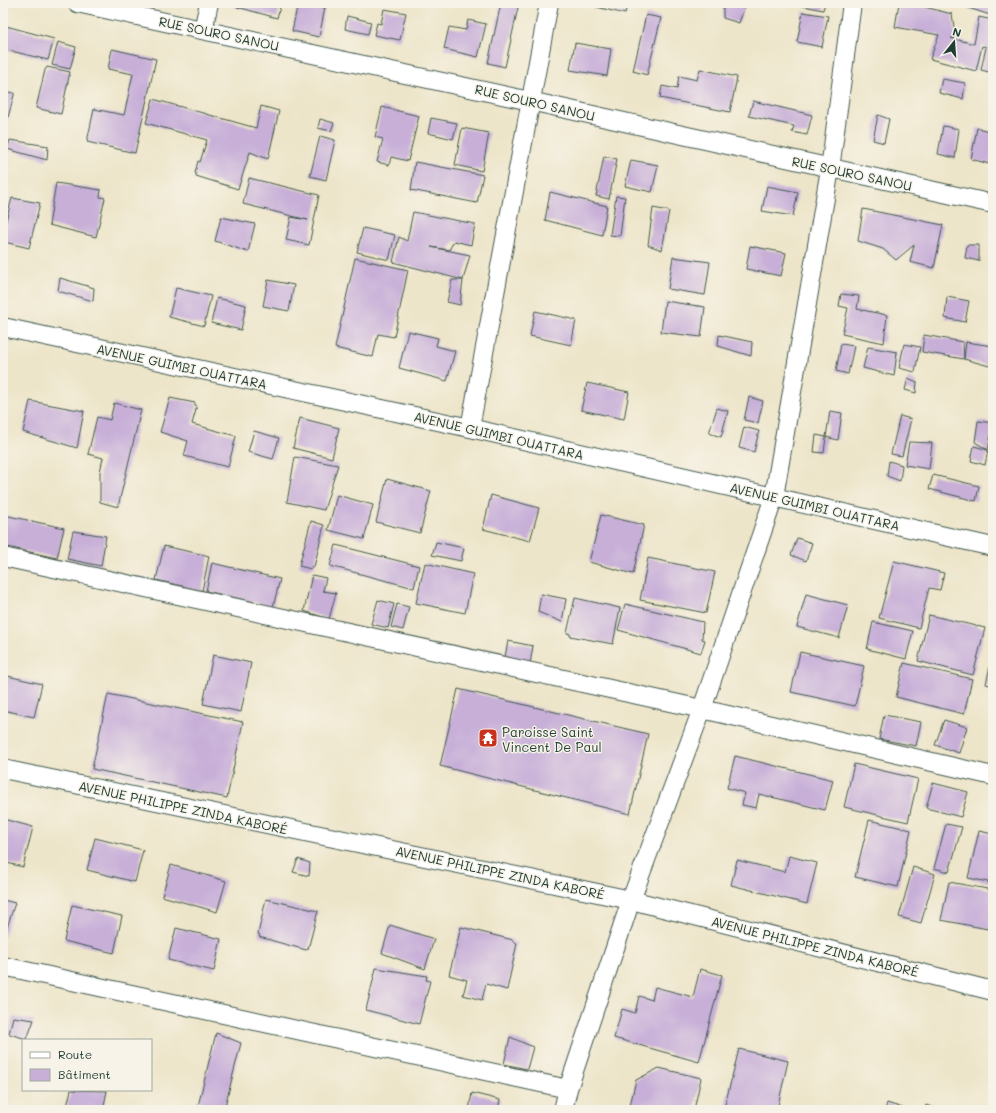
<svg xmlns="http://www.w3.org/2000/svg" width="996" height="1113" viewBox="0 0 996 1113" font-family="Mali,sans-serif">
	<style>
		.building { fill: #c7afd8 }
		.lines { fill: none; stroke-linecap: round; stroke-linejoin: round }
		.minor-casing { stroke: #3e564a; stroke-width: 20 }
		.minor { stroke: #fff; stroke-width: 18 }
		.labels { text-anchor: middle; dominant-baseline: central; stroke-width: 3; stroke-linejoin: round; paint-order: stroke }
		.street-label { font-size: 13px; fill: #1f3d34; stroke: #f7f3e8 }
		.poi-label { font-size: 13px; fill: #1f3d34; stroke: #f7f3e8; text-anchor: start }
	</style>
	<rect width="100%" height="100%" fill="#f7f3e8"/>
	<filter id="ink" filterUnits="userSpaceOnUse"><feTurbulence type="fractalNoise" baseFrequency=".025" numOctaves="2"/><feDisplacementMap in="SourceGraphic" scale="8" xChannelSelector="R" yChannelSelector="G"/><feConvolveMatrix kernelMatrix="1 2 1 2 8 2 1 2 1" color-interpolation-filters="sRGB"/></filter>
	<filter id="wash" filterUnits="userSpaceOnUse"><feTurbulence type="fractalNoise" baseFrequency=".012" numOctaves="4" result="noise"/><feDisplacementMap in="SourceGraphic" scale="16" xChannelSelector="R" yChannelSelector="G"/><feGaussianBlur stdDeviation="0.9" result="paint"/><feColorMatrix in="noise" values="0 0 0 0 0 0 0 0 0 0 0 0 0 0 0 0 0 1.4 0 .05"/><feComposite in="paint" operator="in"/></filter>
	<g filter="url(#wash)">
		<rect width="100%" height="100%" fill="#ede5c9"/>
		<g id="blocks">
			<path class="building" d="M 230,3 L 281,3 L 277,18 L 230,5 Z
				M 298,3 L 320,3 L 319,7 L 325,8 L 319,37 L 292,31 Z
				M 501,3 L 519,3 L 505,67 L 488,63 Z
				M 580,3 L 627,3 L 625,14 Z
				M 723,3 L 746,3 L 739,23 L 723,18 Z
				M 789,3 L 825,3 L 823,10 Z
				M 899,3 L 909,3 L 952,14 L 956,39 L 951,38 L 974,44 L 979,17 L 993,20 L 993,73 L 981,70 L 986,47 L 982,46 L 976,71 L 930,59 L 939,35 L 895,27 Z
				M 953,3 L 993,3 L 993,16 Z
				M 384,9 L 406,13 L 400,40 L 374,35 L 377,23 L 381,24 Z
				M 803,12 L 828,16 L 822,47 L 797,42 Z
				M 646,15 L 661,18 L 647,75 L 633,71 Z
				M 347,16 L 371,22 L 368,34 L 345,29 Z
				M 468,20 L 486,24 L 478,57 L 444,49 L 449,27 L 466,30 Z
				M 6,26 L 54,39 L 48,60 L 3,49 L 3,39 Z
				M 58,42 L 76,47 L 70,69 L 52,65 Z
				M 575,43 L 611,49 L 607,76 L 570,70 Z
				M 112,49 L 156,59 L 135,153 L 87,142 L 94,109 L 124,115 L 133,74 L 108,69 Z
				M 47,67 L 70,72 L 61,114 L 36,108 L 45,70 Z
				M 700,69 L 737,77 L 730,112 L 660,98 L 662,86 L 677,89 L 679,76 L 697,80 Z
				M 942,79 L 965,83 L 963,99 L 939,93 Z
				M 3,91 L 14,93 L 14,95 L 6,125 L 3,124 Z
				M 153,99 L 256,128 L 261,106 L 279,111 L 268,159 L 250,152 L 238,189 L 196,176 L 196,173 L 195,173 L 198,161 L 200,162 L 207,140 L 146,123 Z
				M 753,101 L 812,115 L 807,135 L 792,132 L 794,126 L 749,116 Z
				M 382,107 L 419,116 L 408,161 L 391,157 L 389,165 L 377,162 L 383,139 L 375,137 Z
				M 878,115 L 889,119 L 884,143 L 873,140 Z
				M 431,118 L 457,123 L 453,139 L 428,133 Z
				M 320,119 L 334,123 L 331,131 L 318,128 Z
				M 943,126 L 959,129 L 955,158 L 938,154 Z
				M 462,128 L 489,133 L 482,171 L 455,165 Z
				M 977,128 L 993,132 L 993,165 L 971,159 Z
				M 320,136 L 335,140 L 326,180 L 310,176 Z
				M 10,140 L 48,146 L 47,160 L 7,149 Z
				M 604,156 L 617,159 L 609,199 L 596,196 Z
				M 631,160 L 658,165 L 652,192 L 625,186 Z
				M 415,162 L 483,175 L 477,203 L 411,190 Z
				M 249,178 L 319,195 L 309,245 L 286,240 L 291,217 L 308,220 L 243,204 Z
				M 56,183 L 101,190 L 100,197 L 105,198 L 96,237 L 49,225 Z
				M 767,186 L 798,192 L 793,216 L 762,211 Z
				M 550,192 L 607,206 L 602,235 L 545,220 Z
				M 616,196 L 625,197 L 620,236 L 610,235 Z
				M 12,198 L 40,203 L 29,248 L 4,242 L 5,237 L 3,236 L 3,232 Z
				M 653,208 L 669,211 L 662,250 L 648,245 Z
				M 863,209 L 943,225 L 934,268 L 910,262 L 914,245 L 896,260 L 883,249 L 858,241 Z
				M 413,212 L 475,224 L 471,245 L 454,241 L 449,250 L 431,247 L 470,255 L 463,280 L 393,262 L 399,237 L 407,241 Z
				M 221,217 L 255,224 L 248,252 L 215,241 Z
				M 363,228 L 395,235 L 389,260 L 357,252 Z
				M 967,245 L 979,245 L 979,261 L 965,258 Z
				M 750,246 L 786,253 L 781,276 L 746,269 Z
				M 673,257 L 710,262 L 705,295 L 668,289 Z
				M 355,258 L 408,270 L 394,337 L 378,334 L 373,357 L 335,348 Z
				M 60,278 L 94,288 L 93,301 L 58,291 Z
				M 268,280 L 294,285 L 289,311 L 263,306 Z
				M 452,280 L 463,280 L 460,305 L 447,302 Z
				M 176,288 L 211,296 L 204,326 L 169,317 Z
				M 841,294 L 859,296 L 857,309 L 887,315 L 884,343 L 842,334 L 848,308 L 839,306 Z
				M 947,297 L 969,301 L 965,322 L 945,318 Z
				M 217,298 L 246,305 L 241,330 L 211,323 Z
				M 665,301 L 705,307 L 701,337 L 661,332 Z
				M 535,311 L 576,320 L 571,345 L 530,336 Z
				M 408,331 L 438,338 L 436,346 L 455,351 L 447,381 L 399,368 Z
				M 719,335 L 752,342 L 751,356 L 718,346 Z
				M 924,335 L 963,342 L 964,359 L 922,352 Z
				M 966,342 L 993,346 L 993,367 L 964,359 Z
				M 841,344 L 854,346 L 848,374 L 836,371 Z
				M 904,344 L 920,347 L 915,372 L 899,368 Z
				M 868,347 L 897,352 L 894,376 L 863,368 Z
				M 908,378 L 917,382 L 916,393 L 905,390 Z
				M 587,383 L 629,392 L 624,419 L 581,410 Z
				M 749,397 L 763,401 L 758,423 L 744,420 Z
				M 170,398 L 195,403 L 195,405 L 197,406 L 192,424 L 236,436 L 228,467 L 184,456 L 188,441 L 160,432 Z
				M 30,401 L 84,411 L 77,448 L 23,432 Z
				M 114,403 L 141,410 L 118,507 L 100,502 L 100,472 L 103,458 L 88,454 L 97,417 L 110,420 Z
				M 717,408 L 728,411 L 721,437 L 709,433 Z
				M 830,411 L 842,413 L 838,440 L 826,437 Z
				M 900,416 L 911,419 L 902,456 L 891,454 Z
				M 300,418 L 339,428 L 332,458 L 293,448 Z
				M 978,421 L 993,423 L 988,450 L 975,442 Z
				M 744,427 L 759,431 L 754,452 L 739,448 Z
				M 254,431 L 279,438 L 273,459 L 248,452 Z
				M 816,435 L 826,437 L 824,453 L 814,452 Z
				M 909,442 L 932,443 L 929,469 L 905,465 Z
				M 974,446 L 988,450 L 985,465 L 971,461 Z
				M 295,457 L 338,465 L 324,510 L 287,502 Z
				M 889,461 L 902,465 L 900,481 L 887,476 Z
				M 933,475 L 979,486 L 976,501 L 929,489 Z
				M 387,479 L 431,491 L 420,533 L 376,522 Z
				M 337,495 L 373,505 L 364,539 L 328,530 Z
				M 491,495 L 539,508 L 530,541 L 483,529 Z
				M 4,515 L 64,528 L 57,558 L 3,546 Z
				M 601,515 L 644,525 L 633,574 L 589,562 Z
				M 311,521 L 324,525 L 314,567 L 312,566 L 311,569 L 299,566 Z
				M 73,531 L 106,536 L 101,566 L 67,559 Z
				M 797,538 L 812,543 L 806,561 L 791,555 Z
				M 436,542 L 464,548 L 461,561 L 432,555 Z
				M 336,545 L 419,566 L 414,588 L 330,566 Z
				M 164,546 L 209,556 L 202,591 L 156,580 Z
				M 648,558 L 715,572 L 706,613 L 640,600 Z
				M 894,561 L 944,573 L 940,590 L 929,588 L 919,628 L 879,618 Z
				M 212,563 L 280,579 L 273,607 L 206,591 Z
				M 425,563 L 473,574 L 465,613 L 416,603 Z
				M 312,575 L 326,578 L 323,591 L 336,593 L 329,619 L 304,611 Z
				M 541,594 L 566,599 L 562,622 L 538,612 Z
				M 806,594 L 848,605 L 839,638 L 797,627 Z
				M 575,598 L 620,608 L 613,644 L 570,636 L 570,634 L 567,633 Z
				M 378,600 L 394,604 L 388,628 L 371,624 Z
				M 397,604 L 409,607 L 403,630 L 391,627 Z
				M 625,604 L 703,622 L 702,639 L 705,640 L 701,653 L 618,630 Z
				M 929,615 L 985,628 L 973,675 L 918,661 Z
				M 873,622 L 913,631 L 906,659 L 867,649 Z
				M 508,641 L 533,646 L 530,664 L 505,657 Z
				M 800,652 L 864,666 L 855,706 L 791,692 Z
				M 213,655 L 251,663 L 241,712 L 203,704 Z
				M 992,657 L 993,658 L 993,686 L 986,684 Z
				M 904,663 L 972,679 L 964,714 L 896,697 Z
				M 3,675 L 42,684 L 34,717 L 3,710 Z
				M 458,689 L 648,734 L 630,814 L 440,766 Z
				M 108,694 L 243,722 L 227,798 L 92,769 Z
				M 884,715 L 921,722 L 916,746 L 879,739 Z
				M 944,720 L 967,727 L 959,753 L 935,745 Z
				M 735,756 L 833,780 L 825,810 L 759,794 L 756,808 L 742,805 L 745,793 L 727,788 Z
				M 854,764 L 918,779 L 908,822 L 844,807 Z
				M 933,783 L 968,792 L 961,817 L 926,808 Z
				M 3,819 L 33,827 L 23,867 L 3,862 Z
				M 869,820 L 911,830 L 898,887 L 855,877 Z
				M 946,824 L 962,827 L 949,872 L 934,868 Z
				M 979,831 L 993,834 L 993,883 L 968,878 Z
				M 95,838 L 143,850 L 135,882 L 87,870 Z
				M 789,856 L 817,863 L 807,904 L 731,885 L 737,860 L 785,872 Z
				M 298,859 L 310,863 L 309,876 L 293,872 Z
				M 171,865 L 226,881 L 217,912 L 162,896 Z
				M 913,867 L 935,874 L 921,923 L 899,917 Z
				M 949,882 L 993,890 L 993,930 L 941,920 Z
				M 266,899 L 318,911 L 308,949 L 306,950 L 259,937 L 260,935 L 258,934 Z
				M 3,900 L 15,903 L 4,937 L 3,937 Z
				M 72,905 L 122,916 L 114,953 L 64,941 Z
				M 390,925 L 434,939 L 425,969 L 382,953 Z
				M 461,927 L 513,940 L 513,942 L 517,943 L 507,990 L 486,984 L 482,1000 L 463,995 L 467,980 L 449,975 Z
				M 176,928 L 221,939 L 214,971 L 168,960 Z
				M 376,968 L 427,976 L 426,980 L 430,981 L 419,1024 L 366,1010 Z
				M 700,969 L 722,975 L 699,1062 L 614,1038 L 622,1009 L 635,1013 L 639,996 L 652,1000 L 655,987 L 693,997 Z
				M 13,1017 L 34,1020 L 27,1039 L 9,1034 Z
				M 216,1033 L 241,1043 L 224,1110 L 197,1110 Z
				M 510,1037 L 533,1047 L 527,1069 L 504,1064 Z
				M 739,1049 L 788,1061 L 777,1110 L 724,1109 Z
				M 659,1068 L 701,1078 L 694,1110 L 629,1110 L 636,1080 Z
				M 71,1090 L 107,1091 L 103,1110 L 66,1110 Z
				M 472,1093 L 500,1100 L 498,1110 L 469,1110 Z
				M 887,1103 L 909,1110 L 885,1110 Z
				M 926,1105 L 941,1110 L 924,1110 Z"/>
		</g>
	</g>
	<g filter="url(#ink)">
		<use href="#blocks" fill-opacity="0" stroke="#3e564a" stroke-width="1"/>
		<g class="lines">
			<defs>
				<path id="minor" d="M 77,3 L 530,101 L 993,204
					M 203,30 L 209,3
					M 3,327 L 470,428 L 993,547
					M 470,428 L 549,3
					M 3,557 L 702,709 L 993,776
					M 3,769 L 631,900 L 993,991
					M 3,966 L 568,1089
					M 563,1110 L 568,1089 L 631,900 L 702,709 L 774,497 L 830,169 L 852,3"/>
			</defs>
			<use href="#minor" class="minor-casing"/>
			<use href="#minor" class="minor"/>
		</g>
	</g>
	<defs>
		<symbol id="temple-square" viewBox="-11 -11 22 22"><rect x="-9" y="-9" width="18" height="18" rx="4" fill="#c8321e" stroke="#f7f3e8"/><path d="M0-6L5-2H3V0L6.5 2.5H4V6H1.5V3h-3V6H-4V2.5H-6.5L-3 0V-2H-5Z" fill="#fff"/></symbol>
	</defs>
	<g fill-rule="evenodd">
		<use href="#temple-square" x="477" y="727" width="22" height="22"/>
	</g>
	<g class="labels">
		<g class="street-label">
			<text transform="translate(219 33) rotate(12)">RUE SOURO SANOU</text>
			<text transform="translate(535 102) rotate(13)">RUE SOURO SANOU</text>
			<text transform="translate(852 173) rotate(12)">RUE SOURO SANOU</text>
			<text transform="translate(182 366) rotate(12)">AVENUE GUIMBI OUATTARA</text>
			<text transform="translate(499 435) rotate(13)">AVENUE GUIMBI OUATTARA</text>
			<text transform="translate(815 506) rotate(13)">AVENUE GUIMBI OUATTARA</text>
			<text transform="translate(183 807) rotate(12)">AVENUE PHILIPPE ZINDA KABORÉ</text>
			<text transform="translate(500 872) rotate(12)">AVENUE PHILIPPE ZINDA KABORÉ</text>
			<text transform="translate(815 946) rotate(14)">AVENUE PHILIPPE ZINDA KABORÉ</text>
		</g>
		<g class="poi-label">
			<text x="502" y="731">Paroisse Saint<tspan x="502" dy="15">Vincent De Paul</tspan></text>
		</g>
	</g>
	<rect width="996" height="1113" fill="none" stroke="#f7f3e8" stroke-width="16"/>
	<rect x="22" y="1039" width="130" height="52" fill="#f7f3e8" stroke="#a1aaa0"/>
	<rect x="30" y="1052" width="20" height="6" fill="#ffffff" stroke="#a1aaa0"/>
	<text x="58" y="1059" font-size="12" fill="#1f3d34">Route</text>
	<rect x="30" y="1069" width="20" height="12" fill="#c7afd8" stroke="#a1aaa0"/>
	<text x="58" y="1079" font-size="12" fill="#1f3d34">Bâtiment</text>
	<g transform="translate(954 42) rotate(17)" stroke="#f7f3e8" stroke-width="3" paint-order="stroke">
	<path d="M0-3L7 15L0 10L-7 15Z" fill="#1f3d34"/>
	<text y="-6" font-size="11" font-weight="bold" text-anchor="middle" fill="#1f3d34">N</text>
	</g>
</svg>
